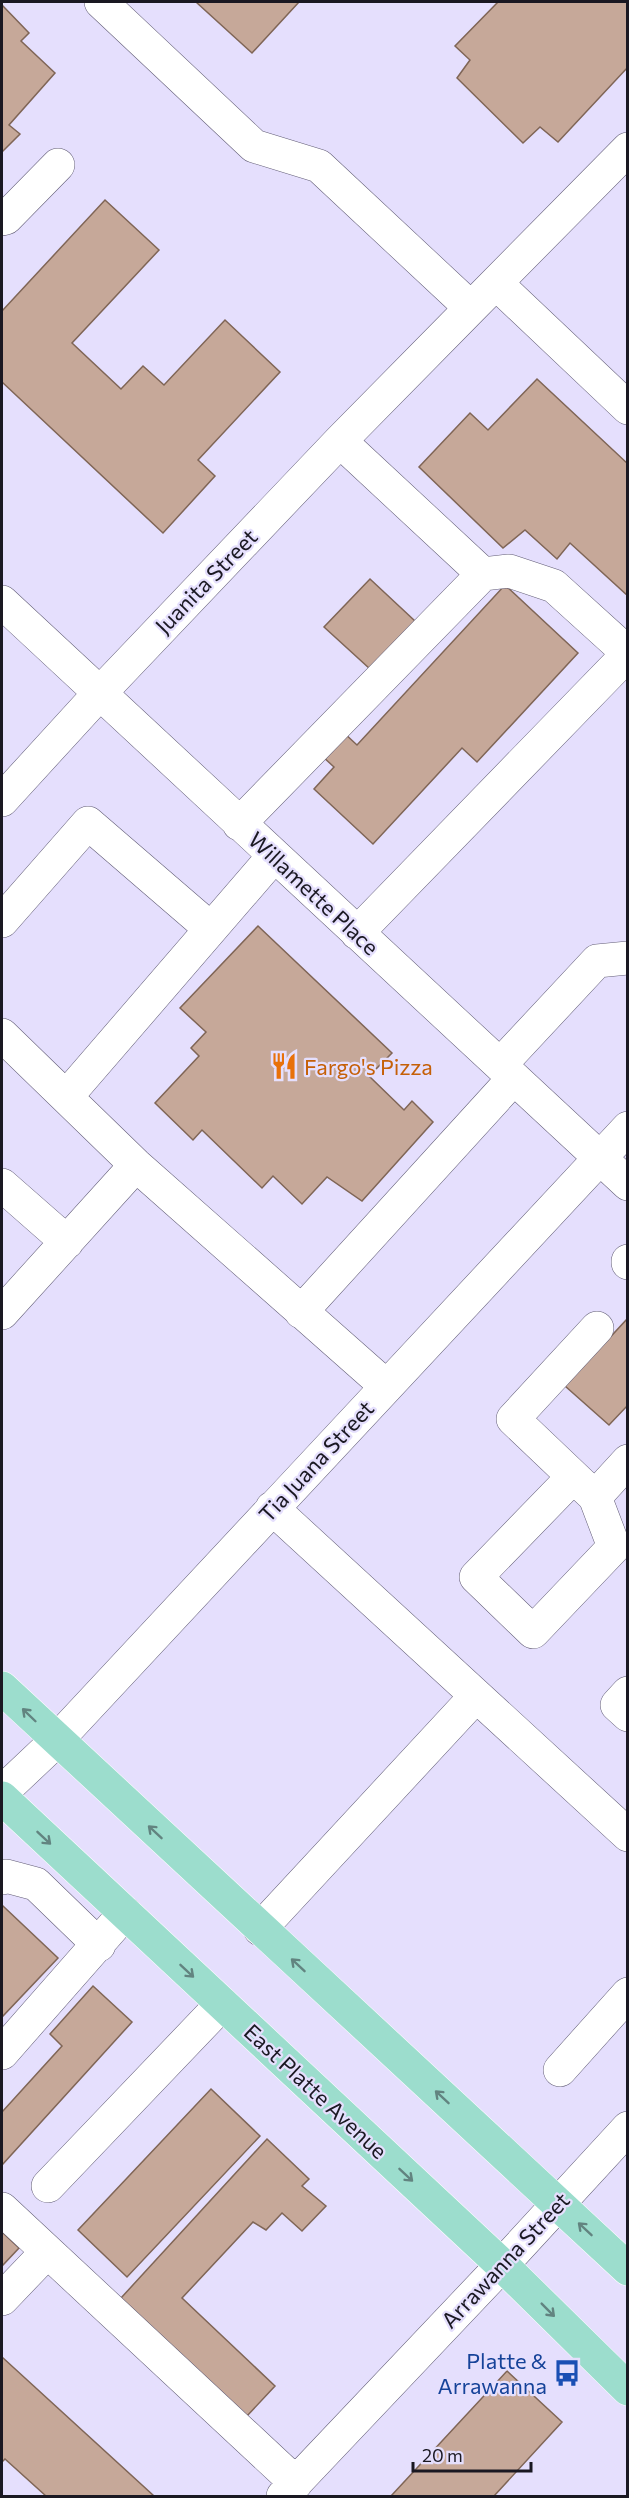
<svg xmlns="http://www.w3.org/2000/svg" width="629" height="2498" viewBox="0 0 629 2498" font-family="Commissioner,sans-serif">
	<style>
		.building { fill: #c6a899; stroke: #7f6556; stroke-width: 1.5 }
		.lines { fill: none; stroke-linecap: round; stroke-linejoin: round }
		.minor-casing { stroke: #635e77; stroke-width: 34 }
		.major-casing { stroke: #fff; stroke-width: 34 }
		.minor { stroke: #fff; stroke-width: 33 }
		.major { stroke: #9cddcd; stroke-width: 33 }
		.oneway { stroke: #628480 }
		.labels { text-anchor: middle; dominant-baseline: central; stroke-width: 4.5; stroke-linejoin: round; paint-order: stroke }
		.street-label { font-size: 22px; fill: #1a1822; stroke: #e5dffd }
		.food-label { font-size: 22px; fill: #c56008; stroke: #e5dffd; text-anchor: start }
		.transit-label { font-size: 22px; fill: #164399; stroke: #e5dffd; text-anchor: end }
	</style>
	<rect width="100%" height="100%" fill="#e5dffd"/>
	<path class="building" d="M 196,2 L 299,2 L 252,53 Z
		M 498,2 L 628,2 L 628,67 L 558,142 L 540,127 L 523,143 L 457,78 L 470,60 L 455,46 Z
		M 2,5 L 29,33 L 21,41 L 55,73 L 9,125 L 20,134 L 2,152 Z
		M 105,200 L 159,250 L 72,343 L 121,389 L 143,366 L 164,385 L 225,320 L 280,372 L 198,460 L 215,476 L 163,533 L 2,382 L 2,311 Z
		M 537,379 L 628,464 L 628,596 L 570,543 L 557,559 L 525,530 L 503,548 L 419,467 L 470,413 L 488,430 Z
		M 370,579 L 415,621 L 370,669 L 324,627 Z
		M 505,585 L 578,653 L 477,762 L 462,748 L 373,844 L 314,789 L 334,767 L 321,755 L 343,732 L 357,745 Z
		M 258,926 L 392,1053 L 369,1076 L 404,1110 L 412,1101 L 433,1122 L 362,1201 L 327,1177 L 302,1204 L 273,1176 L 262,1188 L 202,1130 L 193,1140 L 155,1103 L 199,1056 L 191,1048 L 206,1032 L 180,1008 Z
		M 628,1318 L 628,1405 L 609,1425 L 565,1386 Z
		M 3,1906 L 58,1958 L 2,2017 L 2,1908 Z
		M 93,1986 L 132,2022 L 2,2165 L 2,2112 L 62,2046 L 50,2034 Z
		M 211,2089 L 260,2136 L 127,2277 L 78,2230 Z
		M 267,2139 L 309,2179 L 302,2186 L 326,2206 L 302,2231 L 282,2213 L 266,2230 L 253,2222 L 182,2298 L 275,2386 L 247,2416 L 121,2298 Z
		M 2,2232 L 19,2248 L 2,2266 Z
		M 2,2357 L 154,2496 L 46,2496 L 5,2459 L 2,2462 Z
		M 507,2371 L 562,2422 L 494,2496 L 391,2496 Z"/>
	<g class="lines">
		<defs>
			<path id="minor" d="M 2,219 L 6,218 L 58,165
				M 496,283 L 628,408
				M 471,308 L 628,149
				M 483,574 L 509,571 L 554,586 L 628,653
				M 2,602 L 628,1184
				M 2,800 L 99,694 L 340,441 L 471,308 L 319,166 L 254,146 L 101,2
				M 239,824 L 483,574 L 340,441
				M 2,921 L 88,823 L 211,929
				M 357,933 L 628,654
				M 2,1035 L 136,1165 L 386,1386
				M 500,1065 L 597,961 L 628,958
				M 66,1097 L 274,856
				M 2,1185 L 67,1242
				M 628,1261 L 628,1263
				M 301,1312 L 514,1078
				M 2,1313 L 136,1165
				M 597,1328 L 513,1419 L 595,1497 L 628,1461
				M 573,1477 L 476,1577 L 533,1632 L 614,1547 L 595,1497
				M 272,1508 L 628,1835
				M 628,1693 L 617,1705 L 628,1715
				M 2,1792 L 56,1741 L 628,1128
				M 2,1878 L 6,1876 L 36,1884 L 99,1945
				M 260,1929 L 476,1696
				M 2,2053 L 125,1913
				M 560,2070 L 628,1994
				M 48,2186 L 222,2004
				M 2,2209 L 296,2483
				M 2,2299 L 47,2252
				M 283,2496 L 502,2265 L 628,2128"/>
			<path id="major" d="M 2,1688 L 628,2269
				M 2,1798 L 502,2265 L 628,2389"/>
		</defs>
		<use href="#minor" class="minor-casing"/>
		<use href="#major" class="major-casing"/>
		<use href="#minor" class="minor"/>
		<use href="#major" class="major"/>
	</g>
	<defs><path id="oneway-shaft" d="M-6 0H5M1.5-3L5.5 0L1.5 3" fill="none" stroke-width="1.6" stroke-linecap="round" stroke-linejoin="round" transform="scale(1.5)"/></defs>
	<g class="oneway">
		<use href="#oneway-shaft" transform="translate(29 1715) rotate(-136)"/>
		<use href="#oneway-shaft" transform="translate(155 1832) rotate(-137)"/>
		<use href="#oneway-shaft" transform="translate(44 1838) rotate(43)"/>
		<use href="#oneway-shaft" transform="translate(298 1965) rotate(-137)"/>
		<use href="#oneway-shaft" transform="translate(187 1971) rotate(43)"/>
		<use href="#oneway-shaft" transform="translate(442 2097) rotate(-137)"/>
		<use href="#oneway-shaft" transform="translate(406 2175) rotate(43)"/>
		<use href="#oneway-shaft" transform="translate(585 2229) rotate(-137)"/>
		<use href="#oneway-shaft" transform="translate(548 2310) rotate(45)"/>
	</g>
	<defs>
		<symbol id="restaurant-bare" viewBox="-9 -9 18 18"><path d="M-5-6h1v4h1v-4h1v4h1v-4h1v5L-1.5 .5V6h-2V.5L-5-1ZM5-6V6H3V1.5H1.5Q1.5-4 5-6Z" fill="#e8710a" stroke="#e5dffd" stroke-width="2.5" paint-order="stroke"/></symbol>
		<symbol id="bus-bare" viewBox="-9 -9 18 18"><path d="M-5-6H5V4H4V6H2V4H-2V6H-4V4H-5ZM-3.5-4V0h7V-4ZM-3.5 1.2v1.5H-2V1.2ZM2 1.2v1.5H3.5V1.2Z" fill="#1a4fb4" stroke="#e5dffd" stroke-width="2.5" paint-order="stroke"/></symbol>
	</defs>
	<g fill-rule="evenodd">
		<use href="#restaurant-bare" x="265" y="1047" width="38" height="38"/>
		<use href="#bus-bare" x="548" y="2354" width="38" height="38"/>
	</g>
	<g class="labels">
		<g class="street-label">
			<text transform="translate(206 581) rotate(-46)">Juanita Street</text>
			<text transform="translate(314 893) rotate(43)">Willamette Place</text>
			<text transform="translate(316 1461) rotate(-47)">Tia Juana Street</text>
			<text transform="translate(316 2091) rotate(43)">East Platte Avenue</text>
			<text transform="translate(505 2260) rotate(-47)">Arrawanna Street</text>
		</g>
		<g class="food-label">
			<text x="304" y="1066">Fargo's Pizza</text>
		</g>
		<g class="transit-label">
			<text x="547" y="2360">Platte &amp;<tspan x="547" dy="25">Arrawanna</tspan></text>
		</g>
	</g>
	<rect width="629" height="2498" fill="none" stroke="#1a1822" stroke-width="6"/>
	<path d="M413 2462v9h118v-9" fill="none" stroke="#1a1822" stroke-width="3"/>
	<text x="422" y="2462" font-size="18" fill="#1a1822" stroke="#e5dffd" stroke-width="4.5" paint-order="stroke">20 m</text>
</svg>
